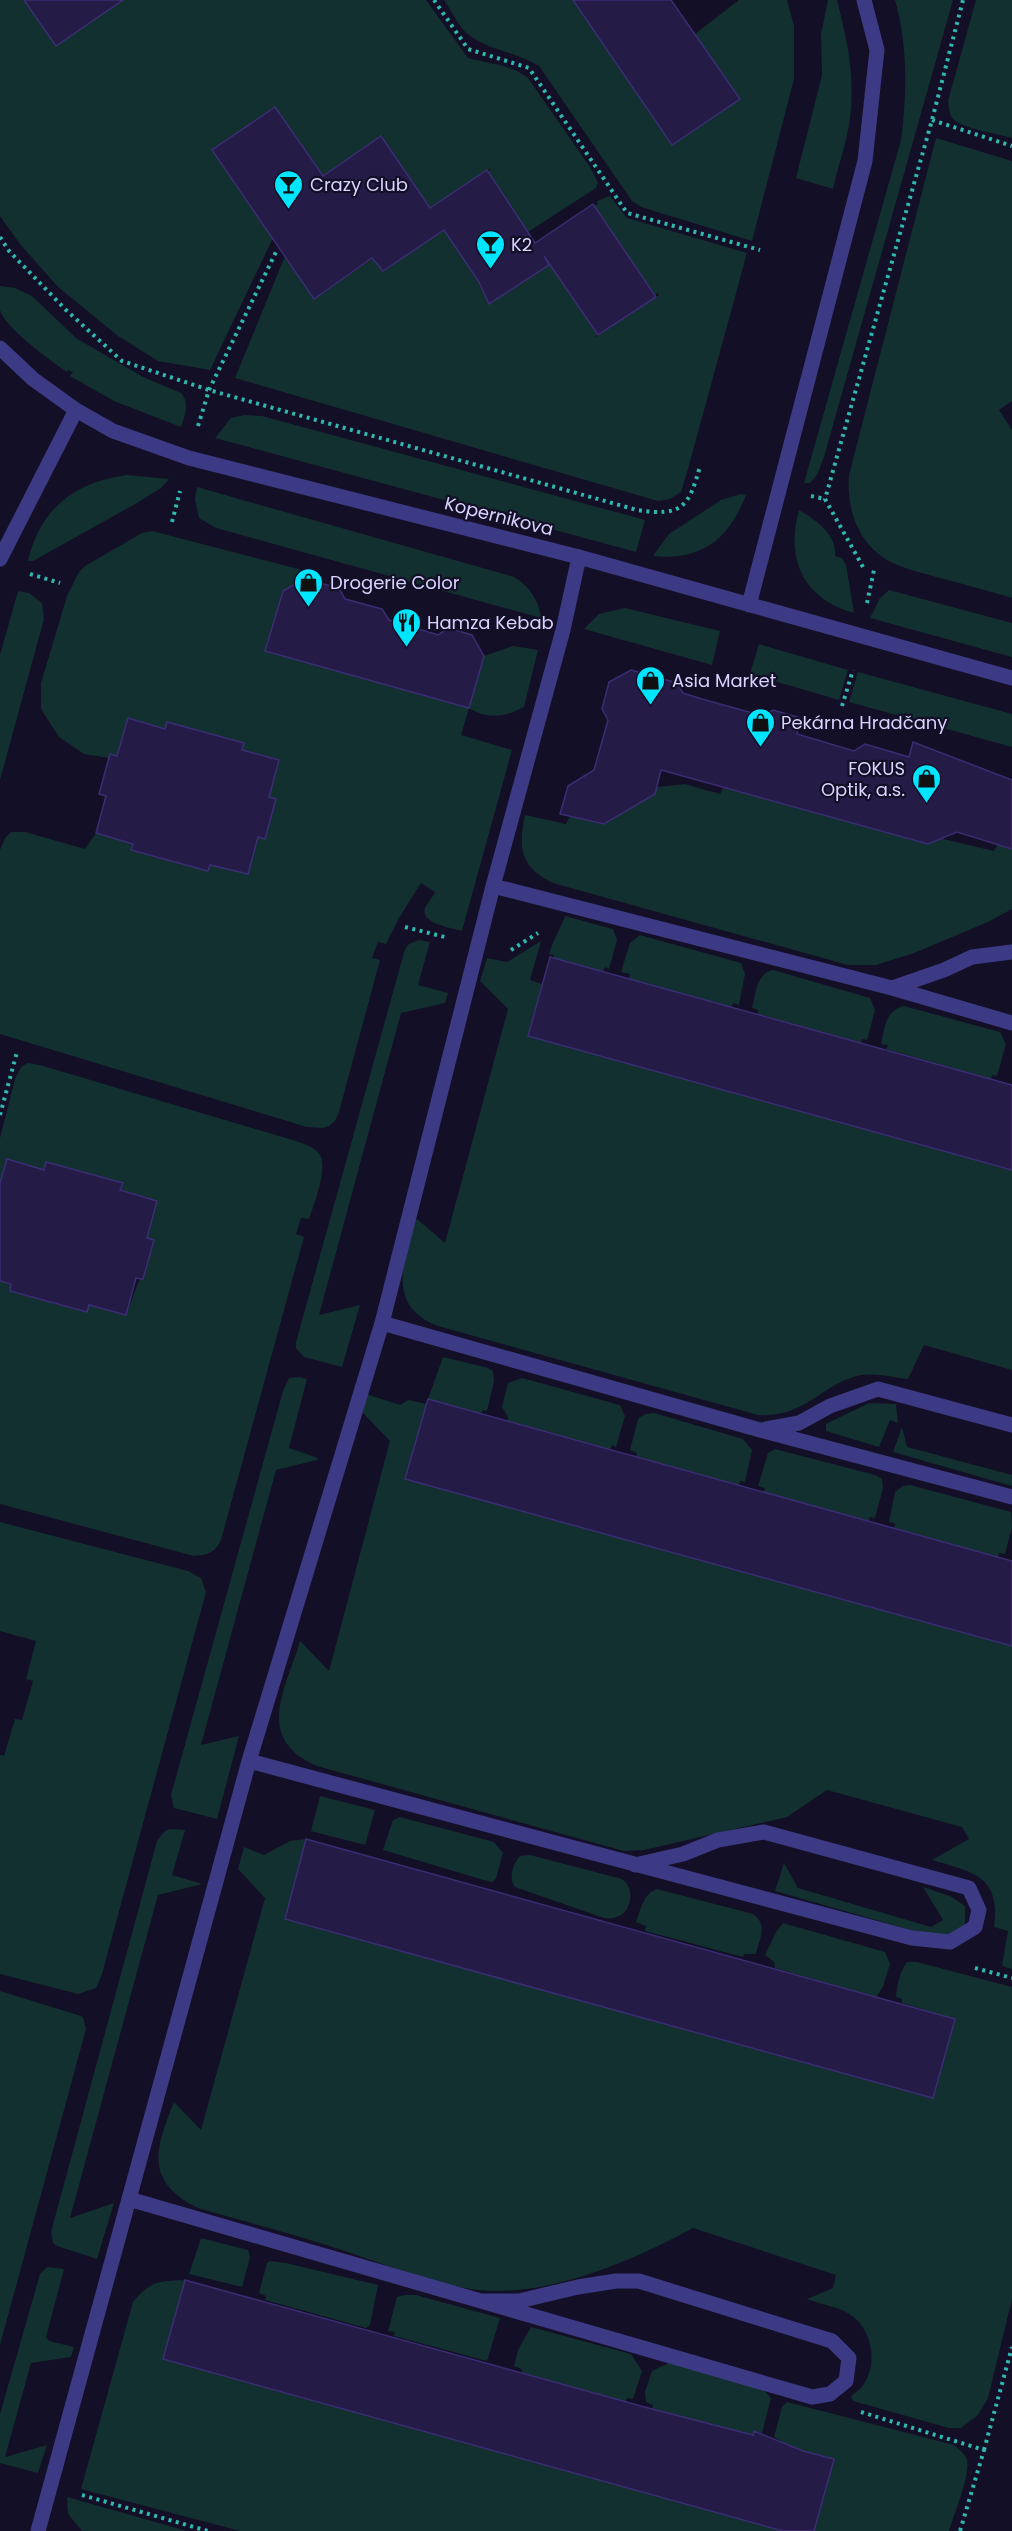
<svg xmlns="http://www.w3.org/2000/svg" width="1012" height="2531" viewBox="0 0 1012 2531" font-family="Poppins,sans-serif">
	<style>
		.green { fill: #12302f }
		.building { fill: #241b47; stroke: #3b2d73; stroke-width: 1.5 }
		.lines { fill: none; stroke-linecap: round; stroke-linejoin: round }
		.path { stroke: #2fb8b0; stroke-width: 4; stroke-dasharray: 3 4.5; stroke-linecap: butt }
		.lane { stroke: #3d3a85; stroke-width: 15 }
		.street { stroke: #3d3a85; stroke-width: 15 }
		.labels { text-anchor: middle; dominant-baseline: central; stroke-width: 4.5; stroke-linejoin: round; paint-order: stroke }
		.poi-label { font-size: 18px; fill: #d9d4ff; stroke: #130f26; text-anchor: start }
		.street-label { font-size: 18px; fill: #d9d4ff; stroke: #130f26 }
	</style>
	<rect width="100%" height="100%" fill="#130f26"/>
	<path class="green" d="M 0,0 L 24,0 L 56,46 L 123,0 L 426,0 L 468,58 C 489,64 511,64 528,78 L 590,167 L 598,183 L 596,188 L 528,232 L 488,172 L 491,168 L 430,208 L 382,137 L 385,134 L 323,176 L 274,107 L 212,150 L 273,238 L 210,370 L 158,361 L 118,336 L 58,287 L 20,244 L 0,216 Z
		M 444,0 L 573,0 L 672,145 L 739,99 L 695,34 L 739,0 L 787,0 L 794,26 L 794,79 L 752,241 L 641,207 L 632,201 L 539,66 C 517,52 490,51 469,35 C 459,28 452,11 444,0 Z
		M 828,0 L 837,0 C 846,35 854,70 851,107 C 850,134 839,162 833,189 L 796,178 L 822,75 L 821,34 Z
		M 895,0 L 953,0 L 824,457 L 817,475 L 810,483 L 804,483 L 901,140 C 907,95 908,45 895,0 Z
		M 976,0 L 1012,0 L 1012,138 C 998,134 965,129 954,120 C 949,115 949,108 948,101 Z
		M 936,138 L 1012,161 L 1012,401 L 999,410 L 1012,430 L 1012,598 C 988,591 964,584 940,578 C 927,574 913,571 900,566 C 861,552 846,513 849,475 Z
		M 610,196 L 627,218 L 747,253 L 688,469 L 681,492 L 670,499 L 658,501 L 235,378 L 285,256 L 314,299 L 378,255 L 384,271 L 444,230 L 491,300 L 489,304 L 550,265 L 597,334 L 595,338 L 659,295 L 658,293 L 655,295 L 594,206 L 598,204 L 597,201 Z
		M 0,286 L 15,288 L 32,296 L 76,338 L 143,377 L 181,393 C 190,403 185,416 181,427 L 114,401 L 70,376 L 73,372 L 68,370 L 67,372 C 51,361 4,327 0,310 C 0,303 0,293 0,286 Z
		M 245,415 L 262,416 L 645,520 L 636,552 L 215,438 L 231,418 Z
		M 127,475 L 169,479 L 161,488 L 137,503 L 33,561 L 28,561 C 40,509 74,482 127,475 Z
		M 197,487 L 514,577 C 529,586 539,600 541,618 L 216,528 L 199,518 L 195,499 Z
		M 741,494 L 746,495 C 729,539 702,561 653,556 L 669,534 L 721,500 Z
		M 799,510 C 816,520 837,534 835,556 L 842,558 L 846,565 L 854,613 C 804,599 785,560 799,510 Z
		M 152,531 L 306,571 L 304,579 L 282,591 L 268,643 L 469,708 L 484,656 L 513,646 L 538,650 L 524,707 C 505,717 488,720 469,708 L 461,735 L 512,750 L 462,931 C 452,928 420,924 425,908 C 427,903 433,897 435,892 L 421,883 L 399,918 L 386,944 L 378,942 L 372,958 L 380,960 L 339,1112 L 335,1121 L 329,1126 L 323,1128 L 307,1127 L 0,1034 L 0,850 L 5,838 L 11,832 L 25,832 L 85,849 L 96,833 L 133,844 L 131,850 L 208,871 L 210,865 L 247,874 L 258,837 L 264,839 L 276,799 L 269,797 L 279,760 L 242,750 L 244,743 L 167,722 L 165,729 L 128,718 L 117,756 L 110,754 L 109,758 L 84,754 L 59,737 L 41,709 L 41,683 L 67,596 L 79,572 L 85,566 L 142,533 Z
		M 889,590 L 1012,623 L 1012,657 L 870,618 L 880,598 Z
		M 18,591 L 29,593 L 42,603 L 44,619 L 0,780 L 0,655 Z
		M 625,608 L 720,631 L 712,665 L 584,629 L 599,614 Z
		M 759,644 L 848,670 L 839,700 L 750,674 Z
		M 858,672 L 1012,714 L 1012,747 L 849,702 Z
		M 685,784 L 720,794 L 724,787 L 994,851 L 998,844 L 1012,849 L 1012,909 L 988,922 L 914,953 L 876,965 L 848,965 L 553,883 C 520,867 518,848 525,815 L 566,824 L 570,816 L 604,824 L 655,794 L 657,787 Z
		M 565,916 L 613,929 L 617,940 L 609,969 L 605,967 L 603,972 L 554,958 L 554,955 L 549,954 C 553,940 560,930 565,916 Z
		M 640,935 L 741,963 L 745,974 L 739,1005 L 733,1003 L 732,1007 L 629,979 L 630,974 L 621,972 L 630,943 Z
		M 419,940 L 430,942 L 418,985 L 448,993 L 445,1003 L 401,1013 L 319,1315 L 360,1305 L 342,1367 L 304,1357 L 296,1348 L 296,1342 L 405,949 L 409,944 Z
		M 541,941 L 530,980 L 542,984 L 528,1036 L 1012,1170 L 1012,1370 L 924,1345 L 908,1379 C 893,1377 876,1373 861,1375 C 822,1383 806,1418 758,1415 L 438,1326 C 387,1307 403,1263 413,1223 L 417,1219 L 445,1243 L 508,1009 L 480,981 L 487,958 L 507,962 Z
		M 773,970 L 870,998 L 875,1010 L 867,1040 L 862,1039 L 861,1043 L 758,1014 L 758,1010 L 752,1008 C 756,993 756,974 773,970 Z
		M 904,1006 L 1000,1032 L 1006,1044 L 997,1076 L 992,1075 L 991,1079 L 886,1049 L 888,1045 L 881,1044 C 885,1027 885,1011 904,1006 Z
		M 28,1063 L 40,1065 L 296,1141 C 304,1144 315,1147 320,1155 C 328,1169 314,1204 309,1219 L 301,1218 L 296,1234 L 304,1237 L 221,1540 C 215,1553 207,1555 194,1556 L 0,1504 L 0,1281 L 11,1284 L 10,1291 L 86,1312 L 89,1305 L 126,1315 L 154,1241 L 147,1238 L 157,1201 L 120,1190 L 122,1184 L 46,1163 L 44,1170 L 7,1159 L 0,1183 L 0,1138 L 15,1079 L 21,1067 Z
		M 443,1357 L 488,1368 L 493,1371 L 494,1381 L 487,1411 L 483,1410 L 481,1414 L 428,1399 Z
		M 299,1377 L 307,1379 L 289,1448 L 318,1458 L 317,1460 L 276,1470 L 201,1745 L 239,1736 L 217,1819 L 174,1808 L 171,1795 L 283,1391 L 289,1378 Z
		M 522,1378 L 620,1405 L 625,1416 L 616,1447 L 612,1445 L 610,1449 L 507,1421 L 508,1417 L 502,1407 L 508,1383 Z
		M 366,1394 L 400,1405 L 408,1400 L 427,1404 L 406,1478 L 1012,1646 L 1012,1969 L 1002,1966 L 1008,1931 L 994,1927 C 1001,1876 973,1872 932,1860 L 969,1839 L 962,1827 L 827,1790 L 787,1817 L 644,1850 L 624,1851 L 317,1766 C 254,1739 285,1691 300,1641 L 329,1671 L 390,1441 L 363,1413 Z
		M 869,1403 L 896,1404 L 898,1423 L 890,1420 L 879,1447 L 826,1431 L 826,1424 Z
		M 654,1413 L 743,1439 L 752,1450 L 745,1482 L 740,1481 L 739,1485 L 636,1457 L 637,1453 L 630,1450 L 638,1419 L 645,1414 Z
		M 902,1427 L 907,1447 L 1012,1475 L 1012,1486 L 893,1452 Z
		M 775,1449 L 875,1475 L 882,1479 L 883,1488 L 875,1518 L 870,1517 L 869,1521 L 764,1492 L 765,1488 L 758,1486 L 768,1453 Z
		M 910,1485 L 1011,1512 L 1012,1527 L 1005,1554 L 999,1553 L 998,1557 L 894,1528 L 895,1524 L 889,1522 L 895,1492 L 903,1486 Z
		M 0,1522 L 188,1571 L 201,1578 L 206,1592 L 102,1974 L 96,1988 L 78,1994 L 0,1974 L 0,1755 L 4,1756 L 15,1719 L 22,1720 L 33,1681 L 26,1679 L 36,1641 L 0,1631 Z
		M 320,1796 L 375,1810 L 365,1845 L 311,1831 Z
		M 400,1817 L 494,1842 L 503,1853 L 496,1878 L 493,1882 L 487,1881 L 383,1850 L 393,1820 Z
		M 169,1829 L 185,1830 L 172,1875 L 202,1884 L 158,1895 L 70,2218 L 114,2203 L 97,2259 L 57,2246 L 53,2243 L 51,2232 L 157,1841 L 164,1832 Z
		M 306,1839 L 285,1919 L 933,2098 L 955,2019 L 902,2003 L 902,1999 L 896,1997 C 897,1985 899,1973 907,1962 L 917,1962 L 1012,1987 L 1012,2299 L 988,2398 L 978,2415 L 961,2428 L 949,2428 L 853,2401 L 851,2397 C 855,2392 861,2389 864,2384 C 878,2362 872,2330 851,2315 C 840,2307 820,2304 807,2299 L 833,2288 L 836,2275 L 693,2228 C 638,2258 564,2290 500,2291 C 447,2292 392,2266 342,2250 C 294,2234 246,2222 198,2208 C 144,2181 155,2149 174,2102 L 201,2130 L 265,1898 L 238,1869 L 244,1847 L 264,1855 L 290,1841 Z
		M 530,1855 L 622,1879 C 636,1888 632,1915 614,1918 C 611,1919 607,1918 604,1918 L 515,1887 C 508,1879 513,1863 520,1856 Z
		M 784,1863 L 798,1888 L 931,1927 L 943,1920 L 923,1887 L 950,1896 L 965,1906 L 965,1923 L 953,1936 L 935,1937 L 775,1891 Z
		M 657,1889 L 753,1914 C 768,1924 760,1938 756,1954 L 744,1954 L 743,1957 L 645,1931 L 646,1926 L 636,1922 C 641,1909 643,1894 657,1889 Z
		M 783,1923 L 885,1952 L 890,1964 L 883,1987 L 876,1997 L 775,1968 L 774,1962 L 765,1955 L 776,1932 Z
		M 0,1991 L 78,2015 L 83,2017 L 86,2029 L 0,2345 Z
		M 201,2238 L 248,2250 L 250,2257 L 242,2287 L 189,2274 Z
		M 270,2261 L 286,2263 L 378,2285 L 370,2325 L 366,2328 L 265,2300 L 266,2296 L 259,2293 L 267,2263 Z
		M 47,2267 L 64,2269 L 46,2337 L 49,2341 L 74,2347 L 71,2357 L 31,2363 L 5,2457 L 47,2445 L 38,2473 L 0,2463 L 0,2414 L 40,2274 Z
		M 185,2280 L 163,2359 L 783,2531 L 240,2531 L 81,2489 L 133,2302 C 150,2281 159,2281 185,2280 Z
		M 405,2295 L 416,2295 L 500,2318 L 487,2361 L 394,2336 L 395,2332 L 388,2331 L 397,2297 Z
		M 531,2327 L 631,2354 L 642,2371 L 633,2399 L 627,2398 L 626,2402 L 522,2373 L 522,2369 L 514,2366 L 518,2350 Z
		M 669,2363 L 762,2388 L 771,2398 L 762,2433 L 755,2431 L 753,2435 L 652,2409 L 653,2405 L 646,2402 L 645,2392 L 652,2371 Z
		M 787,2402 L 954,2445 C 959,2450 965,2453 967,2460 C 970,2477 954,2514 949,2531 L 814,2531 L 834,2459 L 780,2445 L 781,2441 L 774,2437 L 782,2407 Z
		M 67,2498 L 67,2497 L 187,2531 L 82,2531 L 68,2514 Z"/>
	<path class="building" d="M 24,0 L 123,0 L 56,46 Z
		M 573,0 L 671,0 L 740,99 L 672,145 Z
		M 275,107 L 323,176 L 381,136 L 430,208 L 487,170 L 535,243 L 593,204 L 656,297 L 598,335 L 544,256 L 549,265 L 489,304 L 479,282 L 444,230 L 383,271 L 372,258 L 314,299 L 212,150 Z
		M 304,579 L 339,588 L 345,599 L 382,609 L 389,620 L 438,635 L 449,628 L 472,635 L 484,656 L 469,708 L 265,651 L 283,591 Z
		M 631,670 L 677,683 L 683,693 L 702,699 L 763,716 L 773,710 L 801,718 L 797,734 L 854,751 L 865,744 L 909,757 L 913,742 L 1012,780 L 1012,849 L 957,832 L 928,844 L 661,770 L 655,794 L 604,824 L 560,814 L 568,786 L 594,770 L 608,720 L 602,709 L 609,682 Z
		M 128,718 L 165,729 L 167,722 L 244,743 L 242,750 L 279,760 L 269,797 L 276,799 L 265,839 L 258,837 L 248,874 L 210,865 L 208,871 L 131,850 L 133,844 L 96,833 L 106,796 L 99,794 L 110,754 L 117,756 Z
		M 550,957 L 1012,1085 L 1012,1170 L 528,1036 Z
		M 7,1159 L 44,1170 L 46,1162 L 123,1183 L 120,1190 L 157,1201 L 147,1238 L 154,1240 L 143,1279 L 136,1278 L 126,1315 L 89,1305 L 87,1312 L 10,1291 L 11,1284 L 0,1281 L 0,1183 Z
		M 428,1399 L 1012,1561 L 1012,1646 L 405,1479 Z
		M 306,1839 L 955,2019 L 933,2098 L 285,1919 Z
		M 185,2280 L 652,2409 L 753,2435 L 754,2431 L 803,2451 L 834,2459 L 814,2531 L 783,2531 L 163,2359 Z"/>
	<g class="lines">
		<path class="path" d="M 434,0 L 468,49 L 529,68 L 627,213 L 760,250
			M 932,120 L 1012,146
			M 0,237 L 9,251 L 66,310 L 122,361 L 209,390 L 637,510 C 682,517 689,507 700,466
			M 198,426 L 209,390 L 276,252
			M 811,496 L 825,499
			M 172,522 L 180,491
			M 863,567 L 825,499 L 932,120 L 963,0
			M 30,574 L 60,583
			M 867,603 L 874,570
			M 842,706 L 853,670
			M 405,927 L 445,937
			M 511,950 L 538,933
			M 0,1115 L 17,1052
			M 975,1968 L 1012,1978
			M 861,2412 L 984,2450 L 960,2531
			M 984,2450 L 1012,2347
			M 82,2495 L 208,2531"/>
		<path class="lane" d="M 493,886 L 892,988 L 1012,1023
			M 892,988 L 944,970 L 972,957 L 1012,952
			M 382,1323 L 760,1430 L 1012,1497
			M 766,1429 L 799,1423 L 830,1406 L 878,1389 L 1012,1425
			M 249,1761 L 912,1938 L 950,1942 L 975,1927 L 979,1910 L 969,1888 L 764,1832 L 718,1840 L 683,1854 L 635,1865
			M 129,2199 L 812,2397 L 830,2394 L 846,2381 L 849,2358 L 832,2341 L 639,2281 L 616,2281 L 578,2287 L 519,2301 L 483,2301
			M 38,2531 L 249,1761 L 382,1323 L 493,886 L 563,630 L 579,557"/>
		<path class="street" d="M 0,348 L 33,379 L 76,410 L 113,431 L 189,458 L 579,557 L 1012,678
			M 0,559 L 76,410
			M 749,605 L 865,161 L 877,50 L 864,0"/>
	</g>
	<defs>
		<symbol id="bar-pin" viewBox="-11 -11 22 30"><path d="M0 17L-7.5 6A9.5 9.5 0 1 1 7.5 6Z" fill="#00e5ff" stroke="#130f26"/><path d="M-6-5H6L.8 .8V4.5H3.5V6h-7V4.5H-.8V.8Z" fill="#111"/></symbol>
		<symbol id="shop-pin" viewBox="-11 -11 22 30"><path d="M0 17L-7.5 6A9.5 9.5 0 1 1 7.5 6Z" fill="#00e5ff" stroke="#130f26"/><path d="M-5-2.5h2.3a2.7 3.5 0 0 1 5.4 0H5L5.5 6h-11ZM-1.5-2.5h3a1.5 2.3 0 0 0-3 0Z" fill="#111"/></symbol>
		<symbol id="restaurant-pin" viewBox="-11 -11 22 30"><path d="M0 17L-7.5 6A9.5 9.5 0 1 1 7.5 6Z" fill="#00e5ff" stroke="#130f26"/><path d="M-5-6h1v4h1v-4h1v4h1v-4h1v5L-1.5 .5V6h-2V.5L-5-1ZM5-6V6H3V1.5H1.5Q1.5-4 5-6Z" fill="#111"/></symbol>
	</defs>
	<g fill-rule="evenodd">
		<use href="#bar-pin" x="272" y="168" width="33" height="45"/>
		<use href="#bar-pin" x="474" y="228" width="33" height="45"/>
		<use href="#shop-pin" x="292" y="566" width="33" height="45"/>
		<use href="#restaurant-pin" x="390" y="606" width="33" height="45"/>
		<use href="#shop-pin" x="634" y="664" width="33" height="45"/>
		<use href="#shop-pin" x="744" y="706" width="33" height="45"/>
		<use href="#shop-pin" x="910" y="762" width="33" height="45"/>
	</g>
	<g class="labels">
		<g class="poi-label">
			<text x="310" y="184">Crazy Club</text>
			<text x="511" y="244">K2</text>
			<text x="330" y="582">Drogerie Color</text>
			<text x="427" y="622">Hamza Kebab</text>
			<text x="672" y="680">Asia Market</text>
			<text x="781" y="722">Pekárna Hradčany</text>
			<text x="905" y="768" text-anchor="end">FOKUS<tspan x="905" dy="21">Optik, a.s.</tspan></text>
		</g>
		<g class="street-label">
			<text transform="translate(499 516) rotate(14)">Kopernikova</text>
		</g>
	</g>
</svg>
